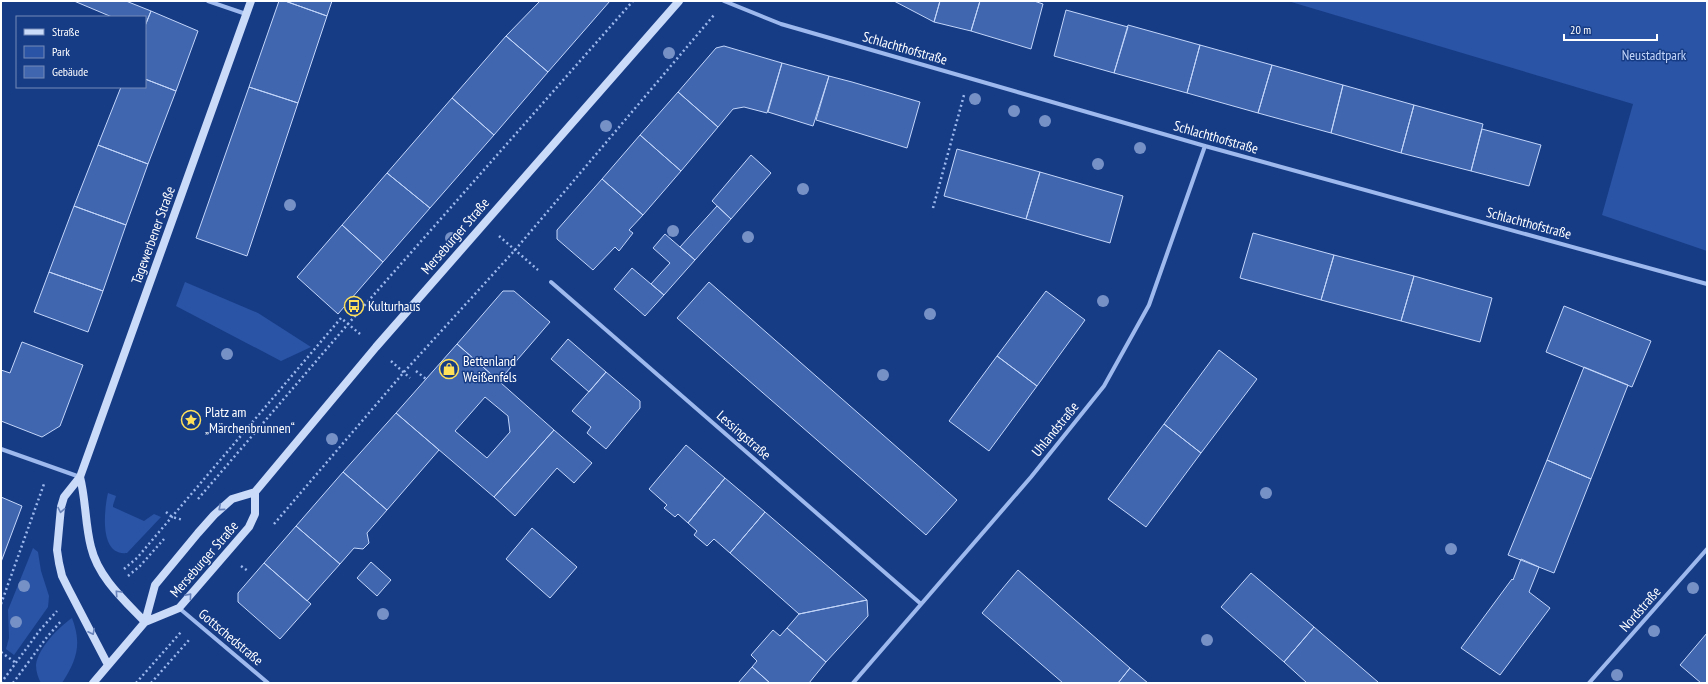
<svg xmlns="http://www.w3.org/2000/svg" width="1708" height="684" viewBox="0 0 1708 684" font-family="'PT Sans Narrow',sans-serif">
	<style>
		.green { fill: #2a54a5 }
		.building { fill: #4066b0; stroke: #c3d6fa; fill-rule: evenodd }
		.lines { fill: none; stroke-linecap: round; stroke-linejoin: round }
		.path { stroke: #9db9ed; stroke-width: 2.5; stroke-dasharray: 2 3; stroke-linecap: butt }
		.street { stroke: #9db9ed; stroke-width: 4 }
		.secondary { stroke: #cadaf9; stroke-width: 8 }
		.tree { fill: #7691c6 }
		.oneway { stroke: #6883ba }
		.labels { text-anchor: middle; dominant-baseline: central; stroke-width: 3; stroke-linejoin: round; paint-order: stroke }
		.street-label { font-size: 14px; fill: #fff; stroke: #173c86 }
		.park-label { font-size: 14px; fill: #c3d6fa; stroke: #173c86 }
		.poi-label { font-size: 14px; fill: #fff; stroke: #173c86; text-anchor: start }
	</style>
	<rect width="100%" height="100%" fill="#173c86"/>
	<path class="green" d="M 1288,1 L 1707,1 L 1707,251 L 1602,215 L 1633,104 Z
		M 185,282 L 258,313 L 311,347 L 281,361 L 176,306 Z
		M 108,493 L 116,496 L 113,505 L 113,507 L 144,521 L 154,514 L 161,517 L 127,553 C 99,556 104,510 108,493 Z
		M 33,548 L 38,552 L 41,571 L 49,596 L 48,607 L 14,655 L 6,649 L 9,638 L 8,610 Z
		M 72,618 C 82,644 77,660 62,683 L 41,683 C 38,678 36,671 36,665 C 38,648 59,627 72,618 Z"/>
	<path class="building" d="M 74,1 L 126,1 L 151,11 L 145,26 L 145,17 L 112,17 Z
		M 279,1 L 285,1 L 327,16 L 298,103 L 249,87 Z
		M 285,1 L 332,1 L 327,16 Z
		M 540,1 L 610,1 L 548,72 L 506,36 Z
		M 894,1 L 940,1 L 934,22 Z
		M 940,1 L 980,1 L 971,31 L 934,22 Z
		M 980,1 L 1034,1 L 1043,4 L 1031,49 L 971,31 Z
		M 1066,10 L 1128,27 L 1114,73 L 1054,56 Z
		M 151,11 L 198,31 L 176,91 L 145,79 L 145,26 Z
		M 1128,25 L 1200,45 L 1187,93 L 1114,73 Z
		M 506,36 L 548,72 L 494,135 L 452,98 Z
		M 1200,45 L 1272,65 L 1258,113 L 1187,93 Z
		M 724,46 L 782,63 L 767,113 L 744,107 L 733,109 L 718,127 L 678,92 L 716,48 Z
		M 782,63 L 829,76 L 813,126 L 768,112 Z
		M 1272,65 L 1343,85 L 1331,133 L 1258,113 Z
		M 829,76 L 852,82 L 920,102 L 907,148 L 816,120 Z
		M 145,79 L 176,91 L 148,164 L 98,145 L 121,87 L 145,87 Z
		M 1343,85 L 1414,105 L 1401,153 L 1331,133 Z
		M 249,87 L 298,103 L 247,256 L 196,238 Z
		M 678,92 L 718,127 L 681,171 L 640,135 Z
		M 452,98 L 494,135 L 430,208 L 387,173 Z
		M 1414,105 L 1483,124 L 1471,171 L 1401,153 Z
		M 1482,129 L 1541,145 L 1529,186 L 1471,171 Z
		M 640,135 L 681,171 L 643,215 L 602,179 Z
		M 98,145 L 148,164 L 126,225 L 74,206 Z
		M 957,149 L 1040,172 L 1026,219 L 944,196 Z
		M 751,155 L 771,173 L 731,219 L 712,201 Z
		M 1040,172 L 1123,196 L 1110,243 L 1026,219 Z
		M 387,173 L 430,208 L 383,262 L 342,225 Z
		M 602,179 L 643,215 L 629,230 L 633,233 L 619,251 L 615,247 L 593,270 L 557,239 L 557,230 Z
		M 74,206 L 126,225 L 103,291 L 49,272 Z
		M 717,206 L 731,219 L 695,260 L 680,247 Z
		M 342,225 L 383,262 L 338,314 L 297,277 Z
		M 1253,233 L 1334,255 L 1321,300 L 1240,278 Z
		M 665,234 L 695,260 L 664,295 L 651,284 L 670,263 L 653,248 Z
		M 1334,255 L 1414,276 L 1401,321 L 1321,300 Z
		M 632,268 L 664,295 L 645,316 L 614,289 Z
		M 49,272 L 103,291 L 88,332 L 34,312 Z
		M 1414,276 L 1492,298 L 1480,342 L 1401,321 Z
		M 709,282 L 957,500 L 926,535 L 677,318 Z
		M 503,291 L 514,291 L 550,322 L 499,381 L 457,344 Z
		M 1046,291 L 1085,320 L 1037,386 L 997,356 Z
		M 1564,306 L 1651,341 L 1632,387 L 1546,352 Z
		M 568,339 L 606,372 L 589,392 L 551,359 Z
		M 22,342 L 83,365 L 60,426 L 42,437 L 1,421 L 1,370 L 10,373 Z
		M 457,344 L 554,430 L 494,497 L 396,413 ZM 485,397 L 508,416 L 510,432 L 487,458 L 455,431 Z
		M 1219,350 L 1257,379 L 1201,453 L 1164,424 Z
		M 997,356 L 1037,386 L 989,451 L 949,421 Z
		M 1584,367 L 1628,385 L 1591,479 L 1547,460 Z
		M 606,372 L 640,401 L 640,408 L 606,449 L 587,433 L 591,427 L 572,411 Z
		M 396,413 L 439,450 L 387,510 L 343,472 Z
		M 1164,424 L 1201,453 L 1146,527 L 1108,499 Z
		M 554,430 L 592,463 L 574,483 L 557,468 L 515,516 L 494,497 Z
		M 686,445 L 725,478 L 688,523 L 678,514 L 675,517 L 664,508 L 667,505 L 649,489 Z
		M 1547,460 L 1591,479 L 1554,573 L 1508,555 Z
		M 343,472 L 387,510 L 367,533 L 369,543 L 363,549 L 354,548 L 340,564 L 296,526 Z
		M 725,478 L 765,512 L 730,553 L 714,539 L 707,546 L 694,535 L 697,531 L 688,523 Z
		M 1,497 L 22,506 L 1,562 Z
		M 765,512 L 867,600 L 799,614 L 730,553 Z
		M 296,526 L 340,564 L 307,601 L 264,563 Z
		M 532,528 L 577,567 L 550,598 L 506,559 Z
		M 1521,559 L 1539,567 L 1529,592 L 1550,608 L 1500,675 L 1461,648 L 1512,579 L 1513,580 Z
		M 371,562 L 391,580 L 377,596 L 357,578 Z
		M 264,563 L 311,604 L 280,639 L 238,602 L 238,593 Z
		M 1018,570 L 1130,668 L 1118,683 L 1063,683 L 982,613 Z
		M 1251,573 L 1314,627 L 1284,662 L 1221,607 Z
		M 867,600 L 868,616 L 826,662 L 787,628 L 799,614 Z
		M 1314,627 L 1378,682 L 1377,683 L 1307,683 L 1284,662 Z
		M 787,628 L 826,662 L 809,683 L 770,683 L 752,667 L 757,661 L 751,655 L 773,630 L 780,636 Z
		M 1707,633 L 1707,683 L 1701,683 L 1680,665 Z
		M 752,667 L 770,683 L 738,683 Z
		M 1130,668 L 1148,683 L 1118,683 Z"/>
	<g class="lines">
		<path class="path" d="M 933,208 L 964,95
			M 499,236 L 538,270
			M 391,361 L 410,378
			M 416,371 L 426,379
			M 198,499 L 348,324 L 633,1
			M 166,512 L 172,517 L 183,520
			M 274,524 L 404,372 L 515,250 L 714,15
			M 241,566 L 248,571
			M 124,569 L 137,558 L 159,532 L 341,318 L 360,334
			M 128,576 L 140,566 L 164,539
			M 1,604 L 44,484
			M 1,652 L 16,663
			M 1,683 L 40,630 L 57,611
			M 13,683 L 47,637 L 62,620
			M 136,683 L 181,632
			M 151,683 L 189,640"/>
		<path class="street" d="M 208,1 L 246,14
			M 724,1 L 781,24 L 1205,146 L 1707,284
			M 551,282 L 921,604
			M 1,449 L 80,477
			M 179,608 L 268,683
			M 853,683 L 1031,477 L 1104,386 L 1149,305 L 1205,146
			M 1589,683 L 1707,549"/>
		<path class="secondary" d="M 80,477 C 86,500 85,524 91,547 C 98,577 124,600 145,622
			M 145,622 L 179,608 L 249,527 L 255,514 L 255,492
			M 108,665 L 69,590 L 62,576 L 59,563 L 57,550 L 61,507 L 64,497 L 80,477 L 251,1
			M 93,683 L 145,622 L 155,585 L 198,533 L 214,515 L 232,499 L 255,492 L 376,347 L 679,1"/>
	</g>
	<g class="tree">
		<circle cx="669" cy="53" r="6"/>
		<circle cx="975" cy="99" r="6"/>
		<circle cx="1014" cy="111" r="6"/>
		<circle cx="1045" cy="121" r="6"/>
		<circle cx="606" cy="126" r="6"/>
		<circle cx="1140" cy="148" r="6"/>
		<circle cx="1098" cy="164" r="6"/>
		<circle cx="803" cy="189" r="6"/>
		<circle cx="290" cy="205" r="6"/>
		<circle cx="673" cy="231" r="6"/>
		<circle cx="748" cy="237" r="6"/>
		<circle cx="451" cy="238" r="6"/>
		<circle cx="1103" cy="301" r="6"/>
		<circle cx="930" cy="314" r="6"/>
		<circle cx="227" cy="354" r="6"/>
		<circle cx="883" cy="375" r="6"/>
		<circle cx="332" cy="439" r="6"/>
		<circle cx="1266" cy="493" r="6"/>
		<circle cx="1451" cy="549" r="6"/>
		<circle cx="24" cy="586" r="6"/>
		<circle cx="1693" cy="588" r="6"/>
		<circle cx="383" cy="614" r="6"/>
		<circle cx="16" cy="622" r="6"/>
		<circle cx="1654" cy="631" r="6"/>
		<circle cx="1207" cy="640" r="6"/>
		<circle cx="1617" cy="675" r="6"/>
	</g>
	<defs><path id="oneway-chevron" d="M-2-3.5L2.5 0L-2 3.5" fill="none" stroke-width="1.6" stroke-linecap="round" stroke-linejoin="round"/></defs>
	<g class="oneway">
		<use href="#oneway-chevron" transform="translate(221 508) rotate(139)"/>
		<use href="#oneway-chevron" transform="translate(61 510) rotate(101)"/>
		<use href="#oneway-chevron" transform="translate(118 593) rotate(-133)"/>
		<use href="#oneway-chevron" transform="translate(189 596) rotate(-49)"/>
		<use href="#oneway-chevron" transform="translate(92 632) rotate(63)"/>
	</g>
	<defs>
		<symbol id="bus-ring" viewBox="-11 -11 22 22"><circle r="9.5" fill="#173c86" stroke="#ffe05a" stroke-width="1.5"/><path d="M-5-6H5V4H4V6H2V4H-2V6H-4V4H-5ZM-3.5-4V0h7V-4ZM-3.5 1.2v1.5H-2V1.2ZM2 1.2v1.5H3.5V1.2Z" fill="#ffe05a"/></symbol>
		<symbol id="shop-ring" viewBox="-11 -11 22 22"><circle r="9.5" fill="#173c86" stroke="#ffe05a" stroke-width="1.5"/><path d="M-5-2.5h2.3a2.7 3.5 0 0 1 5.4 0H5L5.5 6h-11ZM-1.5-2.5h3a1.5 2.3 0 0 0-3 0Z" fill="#ffe05a"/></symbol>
		<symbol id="sight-ring" viewBox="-11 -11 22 22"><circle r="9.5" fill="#173c86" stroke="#ffe05a" stroke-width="1.5"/><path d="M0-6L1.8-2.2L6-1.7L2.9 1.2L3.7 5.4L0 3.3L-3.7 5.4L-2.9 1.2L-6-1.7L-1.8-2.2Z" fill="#ffe05a"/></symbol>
	</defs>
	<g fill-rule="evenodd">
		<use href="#bus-ring" x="343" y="295" width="22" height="22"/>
		<use href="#shop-ring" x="438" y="358" width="22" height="22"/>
		<use href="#sight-ring" x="180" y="409" width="22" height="22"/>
	</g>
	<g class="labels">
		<g class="street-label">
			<text transform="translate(905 48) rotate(16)">Schlachthofstraße</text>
			<text transform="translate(1216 137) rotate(16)">Schlachthofstraße</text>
			<text transform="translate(1529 223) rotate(15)">Schlachthofstraße</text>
			<text transform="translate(153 235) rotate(-70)">Tagewerbener Straße</text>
			<text transform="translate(455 236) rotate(-49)">Merseburger Straße</text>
			<text transform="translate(1055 429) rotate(-51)">Uhlandstraße</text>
			<text transform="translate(744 435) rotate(41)">Lessingstraße</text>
			<text transform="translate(204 559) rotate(-49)">Merseburger Straße</text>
			<text transform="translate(1640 609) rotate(-49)">Nordstraße</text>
			<text transform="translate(231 637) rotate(40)">Gottschedstraße</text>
		</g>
		<g class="park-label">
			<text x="1654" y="55">Neustadtpark</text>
		</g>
		<g class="poi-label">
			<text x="368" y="306">Kulturhaus</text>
			<text x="463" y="361">Bettenland<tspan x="463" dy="16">Weißenfels</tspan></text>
			<text x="205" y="412">Platz am<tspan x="205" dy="16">„Märchenbrunnen“</tspan></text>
		</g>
	</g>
	<rect width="1708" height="684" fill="none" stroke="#ffffff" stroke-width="4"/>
	<rect x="16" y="16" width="130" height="72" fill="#173c86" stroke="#748ab6"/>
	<rect x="24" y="29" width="20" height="6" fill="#cadaf9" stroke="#748ab6"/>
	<text x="52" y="36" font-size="12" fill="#ffffff">Straße</text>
	<rect x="24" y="46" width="20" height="12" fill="#2a54a5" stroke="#748ab6"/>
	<text x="52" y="56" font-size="12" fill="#ffffff">Park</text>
	<rect x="24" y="66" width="20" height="12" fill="#4066b0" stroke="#748ab6"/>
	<text x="52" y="76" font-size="12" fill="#ffffff">Gebäude</text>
	<path d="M1564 34v6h93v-6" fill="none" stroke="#ffffff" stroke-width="2"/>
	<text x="1570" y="34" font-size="12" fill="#ffffff" stroke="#173c86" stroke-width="3" paint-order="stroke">20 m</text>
</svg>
